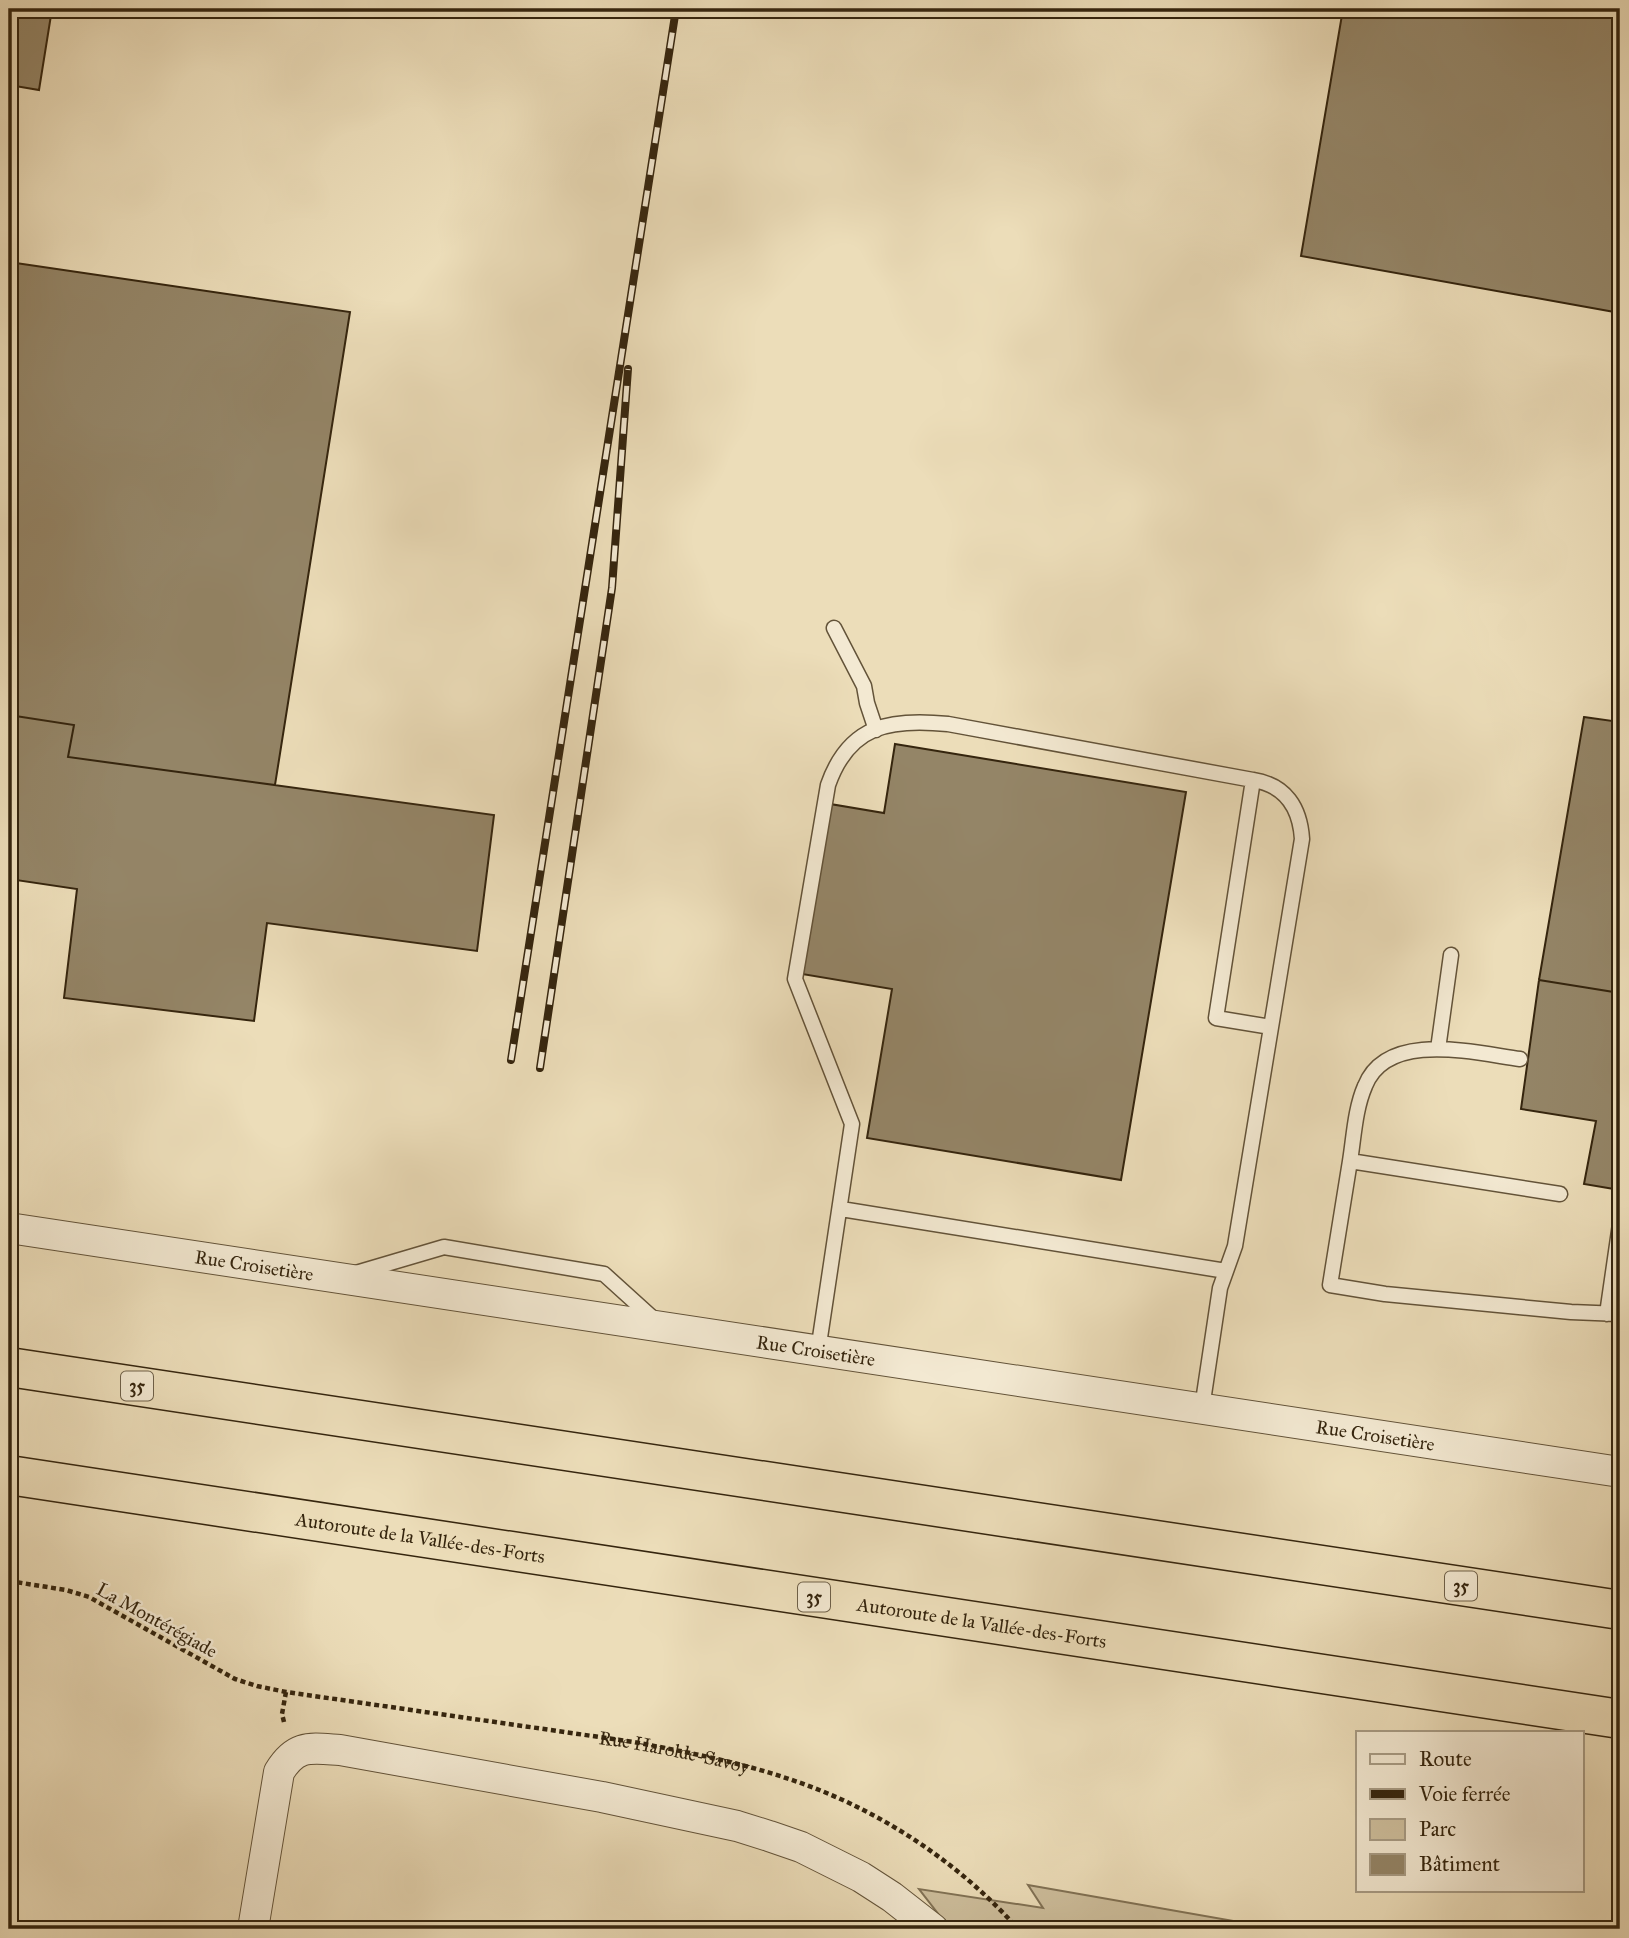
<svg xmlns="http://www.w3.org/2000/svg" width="1629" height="1938" viewBox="0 0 1629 1938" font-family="'IM FELL Great Primer',serif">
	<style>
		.green { fill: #cdbe9c; stroke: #817255; stroke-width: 2 }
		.building { fill: #948567; stroke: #35250e; stroke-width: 2 }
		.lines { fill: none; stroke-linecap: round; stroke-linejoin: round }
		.service-casing { stroke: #635339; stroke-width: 17 }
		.minor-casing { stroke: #635339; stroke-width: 32 }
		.motorway-casing { stroke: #35250e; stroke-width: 41 }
		.path { stroke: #35250e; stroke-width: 4.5; stroke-dasharray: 5 3.5; stroke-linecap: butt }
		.service { stroke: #f3e9d2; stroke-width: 14 }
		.minor { stroke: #f3e9d2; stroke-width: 30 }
		.motorway { stroke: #ecddb9; stroke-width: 38 }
		.rail-casing { stroke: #35250e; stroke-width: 8 }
		.rail { stroke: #f3e9d2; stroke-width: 5; stroke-dasharray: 16; stroke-linecap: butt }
		.labels { text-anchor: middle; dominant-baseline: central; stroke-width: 5; stroke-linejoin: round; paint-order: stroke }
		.shield { fill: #f3e9d2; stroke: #6e6049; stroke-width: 2 }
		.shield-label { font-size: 18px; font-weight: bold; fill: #35250e }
		.street-label { font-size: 19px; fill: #35250e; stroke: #f3e9d2 }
	</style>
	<rect width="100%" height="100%" fill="#ecddb9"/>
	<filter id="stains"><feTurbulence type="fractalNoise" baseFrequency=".00286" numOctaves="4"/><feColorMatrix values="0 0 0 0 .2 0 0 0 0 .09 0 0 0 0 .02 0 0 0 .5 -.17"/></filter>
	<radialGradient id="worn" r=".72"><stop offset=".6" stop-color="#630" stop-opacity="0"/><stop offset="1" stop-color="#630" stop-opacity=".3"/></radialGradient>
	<path class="green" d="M 1028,1885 L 1279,1929 L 950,1929 L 919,1889 L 1043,1908 Z"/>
	<path class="building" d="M 9,9 L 52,9 L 39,90 L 9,85 Z
		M 1343,9 L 1620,9 L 1620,313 L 1301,256 Z
		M 9,262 L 350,312 L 275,785 L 68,757 L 74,725 L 9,715 Z
		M 9,715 L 74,725 L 68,757 L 494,815 L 477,951 L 267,923 L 254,1021 L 64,998 L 77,889 L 9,879 Z
		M 1584,717 L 1620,722 L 1620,993 L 1539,980 Z
		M 895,744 L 1186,792 L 1121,1180 L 867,1138 L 892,989 L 802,974 L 830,804 L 884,813 Z
		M 1539,980 L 1620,993 L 1620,1190 L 1584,1184 L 1596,1121 L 1521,1109 Z"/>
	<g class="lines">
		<defs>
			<path id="service" d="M 834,628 L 864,686 L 867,703 L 876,730
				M 1438,1049 L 1451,955
				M 1350,1161 C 1354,1136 1355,1109 1365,1086 C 1387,1030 1475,1053 1520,1059
				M 1560,1194 L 1350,1161 L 1330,1285 L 1385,1294 L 1571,1312 L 1620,1314
				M 841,1209 L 1226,1271
				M 356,1273 L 444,1247 L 604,1274 L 657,1322
				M 1607,1314 L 1620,1224
				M 818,1351 L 852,1124 L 795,979 L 828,785 C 849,725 890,718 948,724 L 1253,780
				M 1202,1408 L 1220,1288 L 1235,1246 L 1302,839 C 1300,808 1286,785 1253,780 L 1216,1018 L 1271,1027"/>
			<g id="minor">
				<path id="s2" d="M 9,1228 L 1620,1472"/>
				<path d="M 253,1929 L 279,1772 C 296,1744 310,1748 340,1750 L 602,1797 L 737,1826 L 769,1836 L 801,1847 L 861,1877 L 892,1897 L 933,1929"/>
			</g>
			<g id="motorway">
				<path d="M 9,1367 L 1620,1610"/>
				<path id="s3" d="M 9,1475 L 1620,1719"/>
			</g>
		</defs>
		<use href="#service" class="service-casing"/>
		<use href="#minor" class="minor-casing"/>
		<use href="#motorway" class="motorway-casing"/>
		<g class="path">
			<path id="s1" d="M 9,1581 L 66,1590 L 89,1597 L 235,1679 L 257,1686 L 286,1692 L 634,1742 C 686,1752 739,1762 789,1779 C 875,1807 958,1861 1018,1929"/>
			<path d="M 284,1722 L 282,1714 L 286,1692"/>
		</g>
		<use href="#service" class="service"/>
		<use href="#minor" class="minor"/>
		<use href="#motorway" class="motorway"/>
		<defs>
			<path id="rail" d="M 511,1060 L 676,9
				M 540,1068 L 612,588 L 628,369"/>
		</defs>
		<use href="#rail" class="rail-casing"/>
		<use href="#rail" class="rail"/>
	</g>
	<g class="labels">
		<g class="shield">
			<rect x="121" y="1371.5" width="32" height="29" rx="5"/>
			<rect x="1445" y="1571.5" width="32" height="29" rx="5"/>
			<rect x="798" y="1582.5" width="32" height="29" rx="5"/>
		</g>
		<g class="shield-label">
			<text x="137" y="1386">35</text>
			<text x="1461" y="1586">35</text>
			<text x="814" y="1597">35</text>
		</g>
		<g class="street-label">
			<text stroke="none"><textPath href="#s2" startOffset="248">Rue Croisetière</textPath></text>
			<text stroke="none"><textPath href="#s2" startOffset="816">Rue Croisetière</textPath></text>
			<text stroke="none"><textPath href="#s2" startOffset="1382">Rue Croisetière</textPath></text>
			<text stroke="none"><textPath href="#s3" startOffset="416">Autoroute de la Vallée-des-Forts</textPath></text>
			<text transform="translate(157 1620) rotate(29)">La Montérégiade</text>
			<text stroke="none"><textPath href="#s3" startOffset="984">Autoroute de la Vallée-des-Forts</textPath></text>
			<text stroke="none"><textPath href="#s1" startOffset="695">Rue Harolde-Savoy</textPath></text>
		</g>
	</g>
	<rect width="1629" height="1938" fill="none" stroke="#ecddb9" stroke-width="35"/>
	<rect x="10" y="10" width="1608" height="1917" fill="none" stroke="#35250e" stroke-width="3.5"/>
	<rect x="18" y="18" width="1594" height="1903" fill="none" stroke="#35250e" stroke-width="2"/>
	<rect x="1356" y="1731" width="228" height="161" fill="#f3e9d2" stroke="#a79b84" stroke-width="2"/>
	<rect x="1370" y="1754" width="35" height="10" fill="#f3e9d2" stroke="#a79b84" stroke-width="2"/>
	<text x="1419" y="1766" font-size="21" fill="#35250e">Route</text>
	<rect x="1370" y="1789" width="35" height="10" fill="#35250e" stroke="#a79b84" stroke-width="2"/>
	<text x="1419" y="1801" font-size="21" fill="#35250e">Voie ferrée</text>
	<rect x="1370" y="1819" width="35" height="21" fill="#cdbe9c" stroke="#a79b84" stroke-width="2"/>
	<text x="1419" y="1836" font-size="21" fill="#35250e">Parc</text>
	<rect x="1370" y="1854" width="35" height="21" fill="#948567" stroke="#a79b84" stroke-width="2"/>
	<text x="1419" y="1871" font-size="21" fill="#35250e">Bâtiment</text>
	<rect width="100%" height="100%" filter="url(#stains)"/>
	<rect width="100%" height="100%" fill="url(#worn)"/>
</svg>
